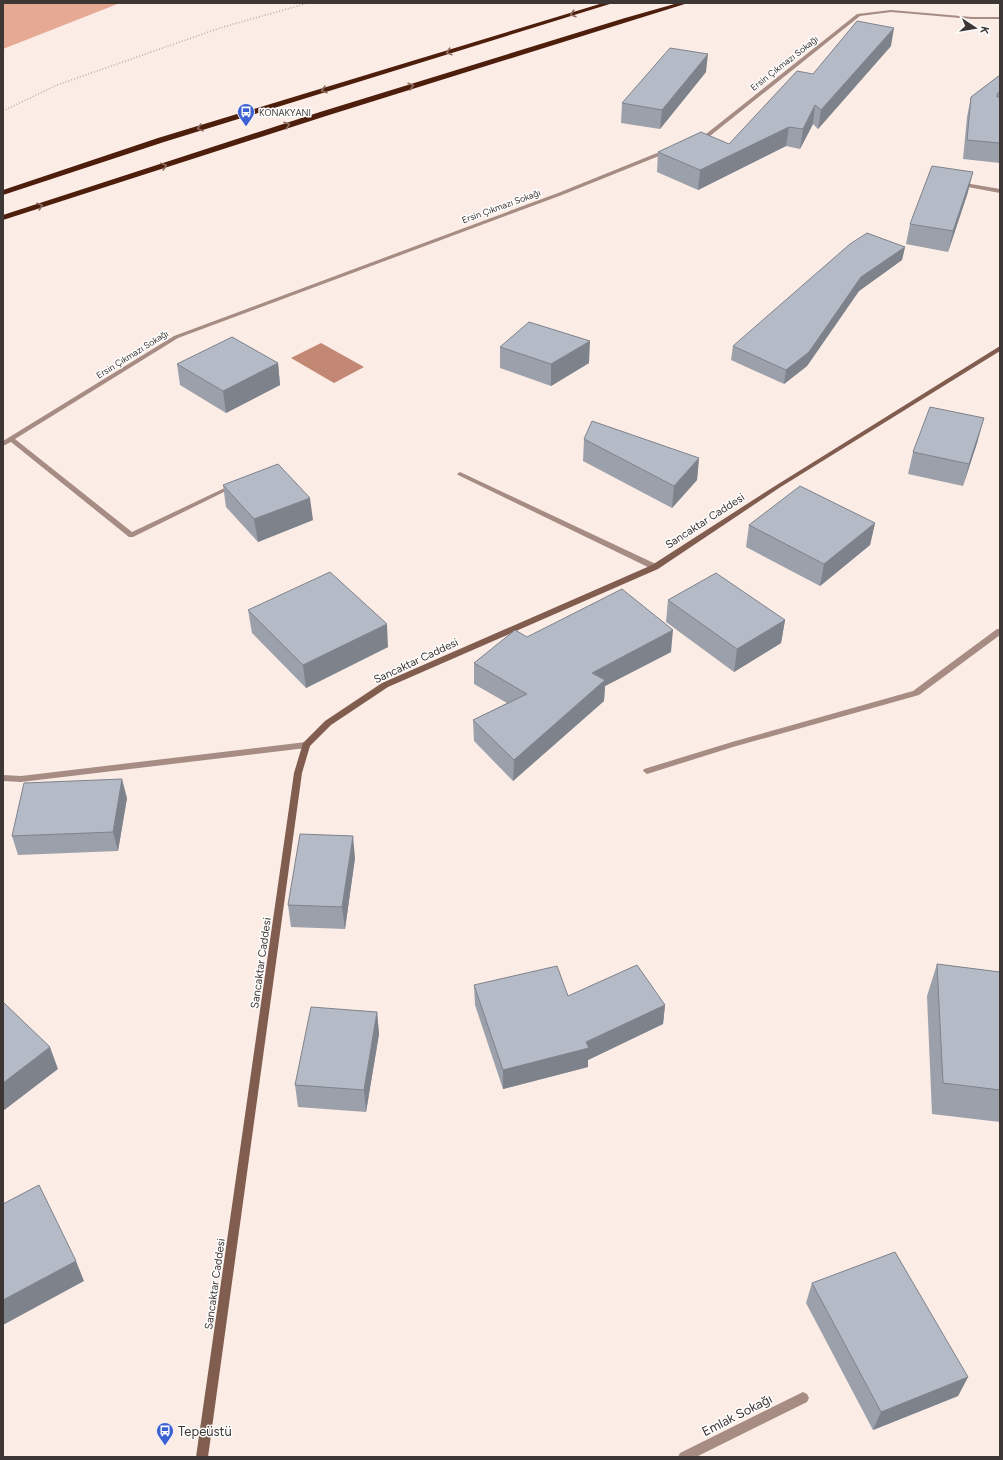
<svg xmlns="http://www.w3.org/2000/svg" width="1003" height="1460" viewBox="0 0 1003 1460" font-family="Figtree,sans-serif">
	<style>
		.forest { fill: #e6aa94 }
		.water { fill: #c28873 }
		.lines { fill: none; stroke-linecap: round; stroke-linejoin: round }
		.path { stroke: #b7aba6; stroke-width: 1.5; stroke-dasharray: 1 2; stroke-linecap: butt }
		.street { fill: #a68c83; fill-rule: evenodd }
		.secondary { fill: #815d4f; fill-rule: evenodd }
		.highway { fill: #4e1e0c; fill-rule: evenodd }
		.wall { fill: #9ba0aa }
		.shaded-wall { fill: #7e828b }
		.building { fill: #b4bac6; stroke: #7e828b }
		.oneway { stroke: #8b6c60 }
		.labels { text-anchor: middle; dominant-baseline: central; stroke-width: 3; stroke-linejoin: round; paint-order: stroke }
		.far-street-label { font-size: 9px; fill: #3c3634; stroke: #fdfdfd }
		.far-poi-label { font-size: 9px; fill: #3c3634; stroke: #fdfdfd; text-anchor: start }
		.street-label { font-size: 11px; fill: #3c3634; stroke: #fdfdfd }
		.near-street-label { font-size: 13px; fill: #3c3634; stroke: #fdfdfd }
		.near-poi-label { font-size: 13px; fill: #3c3634; stroke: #fdfdfd; text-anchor: start }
	</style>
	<rect width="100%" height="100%" fill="#fcece6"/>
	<path class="forest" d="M 3,3 L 120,3 L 3,49 Z"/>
	<path class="water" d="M 321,343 L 364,367 L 334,383 L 291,358 Z"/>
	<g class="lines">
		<path class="path" d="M 3,111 L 57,85 L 220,28 L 308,3"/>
		<path class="street" d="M 891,10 L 972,17 L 1000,17 L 1000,19 L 972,19 L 891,12 L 860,16 L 710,136 L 699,139 L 697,138 L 706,134 L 857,14 Z
			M 667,149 L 669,150 L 669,152 L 562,195 L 178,338 L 15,439 L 132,532 L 231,485 L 233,484 L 236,486 L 133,537 L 129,537 L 11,442 L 3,446 L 3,441 L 174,336 L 558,193 Z
			M 959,182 L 1000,189 L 1000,193 L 957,185 L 957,183 Z
			M 460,472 L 658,565 L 659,567 L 658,569 L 652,569 L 458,475 L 457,474 Z
			M 997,629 L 1000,629 L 1000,635 L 919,695 L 733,747 L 647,774 L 643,771 L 644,769 L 732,742 L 913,691 Z
			M 306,742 L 310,745 L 306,748 L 21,782 L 3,781 L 3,775 L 21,776 Z
			M 803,1392 L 807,1394 L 809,1398 L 807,1402 L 696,1457 L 678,1457 L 680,1453 Z"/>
		<path class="secondary" d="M 1000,346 L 1000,351 L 779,488 L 658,569 L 388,687 L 331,725 L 310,746 L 302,773 L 208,1457 L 196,1457 L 294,773 L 303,743 L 325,721 L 382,683 L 652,565 L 775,486 Z"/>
		<path class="highway" d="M 603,3 L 613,3 L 164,142 L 3,195 L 3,190 L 158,138 Z
			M 678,3 L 688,3 L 326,116 L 3,220 L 3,215 L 320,112 L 625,18 Z"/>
	</g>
	<path class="wall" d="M 891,46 L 818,129 L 813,124 L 800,149 L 786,146 L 698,190 L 657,172 L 658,152 L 729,144 L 813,74 Z
		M 706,72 L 660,129 L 621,123 L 622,103 Z
		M 1000,75 L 1000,163 L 963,159 L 967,117 L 971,97 Z
		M 968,192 L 948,252 L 906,244 L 910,224 Z
		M 905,247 L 902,260 L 859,291 L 807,366 L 784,384 L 731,360 L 733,346 Z
		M 500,347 L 589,363 L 551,386 L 500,368 Z
		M 278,363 L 280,385 L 226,413 L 180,385 L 177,364 Z
		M 584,439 L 699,458 L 697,480 L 672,508 L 583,461 Z
		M 978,440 L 963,486 L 908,474 L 913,452 Z
		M 223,485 L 313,520 L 258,542 L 226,507 Z
		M 875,523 L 870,545 L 820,586 L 746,547 L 749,525 Z
		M 668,600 L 785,620 L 781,643 L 734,672 L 666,622 Z
		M 248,610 L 388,647 L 306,688 L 252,633 Z
		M 527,637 L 671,652 L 605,686 L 604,701 L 513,781 L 474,741 L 473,720 L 507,703 L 474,684 L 474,663 Z
		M 127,798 L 118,851 L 18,855 L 12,836 Z
		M 355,858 L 345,929 L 291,927 L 288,905 Z
		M 937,964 L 1000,972 L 1000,1122 L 932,1114 L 927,996 Z
		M 474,985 L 568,996 L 665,1005 L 663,1024 L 588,1060 L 588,1067 L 503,1089 L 475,1005 Z
		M 377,1012 L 379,1034 L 366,1112 L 298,1107 L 295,1085 Z
		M 812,1283 L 968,1377 L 958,1396 L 873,1430 L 806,1303 Z"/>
	<path class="shaded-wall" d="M 894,28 L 891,46 L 818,129 L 821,110 Z
		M 708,54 L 706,72 L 660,129 L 662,110 Z
		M 815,105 L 813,124 L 800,149 L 803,129 Z
		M 789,127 L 786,146 L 698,190 L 700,170 Z
		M 973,172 L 968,192 L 948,252 L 953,231 Z
		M 905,247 L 902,260 L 859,291 L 807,366 L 784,384 L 786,370 L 861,277 Z
		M 590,341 L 589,363 L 551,386 L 551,364 Z
		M 278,363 L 280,385 L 226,413 L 223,391 Z
		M 984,418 L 978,440 L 963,486 L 969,464 Z
		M 699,458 L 697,480 L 672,508 L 674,486 Z
		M 310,498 L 313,520 L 258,542 L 254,519 Z
		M 875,523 L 870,545 L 820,586 L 824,564 Z
		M 785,620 L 781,643 L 734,672 L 737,649 Z
		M 387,624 L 388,647 L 306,688 L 303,665 Z
		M 673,630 L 671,652 L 605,686 L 604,701 L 513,781 L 514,760 L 592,673 Z
		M 122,779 L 127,798 L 118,851 L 113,832 Z
		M 353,836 L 355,858 L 345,929 L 342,907 Z
		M 665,1005 L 663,1024 L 588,1060 L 588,1067 L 503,1089 L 503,1070 L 586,1042 Z
		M 377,1012 L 379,1034 L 366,1112 L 364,1090 Z
		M 50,1047 L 58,1069 L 3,1111 L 3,1083 Z
		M 76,1261 L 84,1281 L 3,1325 L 3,1300 Z
		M 968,1377 L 958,1396 L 873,1430 L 881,1412 Z"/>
	<path class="building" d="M 857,21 L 894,28 L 821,110 L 815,105 L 803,129 L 789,127 L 700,170 L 658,152 L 701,132 L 729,144 L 797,71 L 813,74 Z
		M 670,48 L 708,54 L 662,110 L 622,103 Z
		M 1000,75 L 1000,93 L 999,92 L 997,94 L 997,97 L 1000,97 L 1000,143 L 967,140 L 971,97 Z
		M 932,166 L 973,172 L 953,231 L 910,224 Z
		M 867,233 L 905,247 L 861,277 L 809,352 L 786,370 L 733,346 L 850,244 Z
		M 529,322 L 590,341 L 551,364 L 500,347 Z
		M 232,337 L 278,363 L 223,391 L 177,364 Z
		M 930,407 L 984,418 L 969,464 L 913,452 Z
		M 592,421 L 699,458 L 674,486 L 584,439 Z
		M 278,464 L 310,498 L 254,519 L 223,485 Z
		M 800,486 L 875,523 L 824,564 L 749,525 Z
		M 330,572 L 387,624 L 303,665 L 248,610 Z
		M 716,573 L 785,620 L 737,649 L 668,600 Z
		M 622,589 L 673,630 L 592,673 L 605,680 L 514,760 L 473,720 L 527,694 L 474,663 L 515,630 L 527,637 Z
		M 122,779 L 113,832 L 12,836 L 24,783 Z
		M 300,834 L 353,836 L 342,907 L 288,905 Z
		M 937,964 L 1000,972 L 1000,1090 L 943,1083 Z
		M 637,965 L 665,1005 L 586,1042 L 589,1048 L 503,1070 L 474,985 L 557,966 L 568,996 Z
		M 3,1002 L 50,1047 L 3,1083 Z
		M 311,1007 L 377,1012 L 364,1090 L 295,1085 Z
		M 39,1185 L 76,1261 L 3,1300 L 3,1204 Z
		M 895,1252 L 968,1377 L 881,1412 L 812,1283 Z"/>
	<defs><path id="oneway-chevron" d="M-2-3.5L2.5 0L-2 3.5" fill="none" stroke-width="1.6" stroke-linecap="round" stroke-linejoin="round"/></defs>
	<g class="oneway">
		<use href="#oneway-chevron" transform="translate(573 14) rotate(163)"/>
		<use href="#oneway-chevron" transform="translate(449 52) rotate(163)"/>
		<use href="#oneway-chevron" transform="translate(411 86) rotate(-17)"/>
		<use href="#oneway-chevron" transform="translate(324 90) rotate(163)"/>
		<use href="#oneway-chevron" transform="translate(287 125) rotate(-18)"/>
		<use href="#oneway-chevron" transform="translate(200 128) rotate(163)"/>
		<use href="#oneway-chevron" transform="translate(164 166) rotate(-18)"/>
		<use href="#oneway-chevron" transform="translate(40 206) rotate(-18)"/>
	</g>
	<defs>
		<symbol id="bus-pin" viewBox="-11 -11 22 30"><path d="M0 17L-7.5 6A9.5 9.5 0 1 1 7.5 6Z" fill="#3d61d3" stroke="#fdfdfd"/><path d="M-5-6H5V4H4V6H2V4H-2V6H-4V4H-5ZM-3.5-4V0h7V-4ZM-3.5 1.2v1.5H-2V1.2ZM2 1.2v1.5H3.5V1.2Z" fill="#fff"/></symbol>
	</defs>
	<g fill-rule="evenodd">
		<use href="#bus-pin" x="236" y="102" width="20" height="27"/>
		<use href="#bus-pin" x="155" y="1421" width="20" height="27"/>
	</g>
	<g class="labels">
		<g class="far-street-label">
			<text transform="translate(784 63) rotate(-38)">Ersin Çıkmazı Sokağı</text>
			<text transform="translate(501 206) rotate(-20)">Ersin Çıkmazı Sokağı</text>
			<text transform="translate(132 354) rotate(-32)">Ersin Çıkmazı Sokağı</text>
		</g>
		<g class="far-poi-label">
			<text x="259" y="112">KONAKYANI</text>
		</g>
		<g class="street-label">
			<text transform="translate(705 521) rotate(-33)">Sancaktar Caddesi</text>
			<text transform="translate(416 661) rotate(-25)">Sancaktar Caddesi</text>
			<text transform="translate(261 963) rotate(-82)">Sancaktar Caddesi</text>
			<text transform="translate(215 1284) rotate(-82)">Sancaktar Caddesi</text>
		</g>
		<g class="near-street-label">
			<text transform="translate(737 1415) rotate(-27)">Emlak Sokağı</text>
		</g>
		<g class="near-poi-label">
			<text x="178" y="1431">Tepeüstü</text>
		</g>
	</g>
	<rect width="1003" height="1460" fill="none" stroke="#3c3634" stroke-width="8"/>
	<g transform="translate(975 28) rotate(102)" stroke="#fdfdfd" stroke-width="3" paint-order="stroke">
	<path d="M0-3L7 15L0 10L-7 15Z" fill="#3c3634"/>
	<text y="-6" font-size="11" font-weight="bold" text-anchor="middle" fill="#3c3634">K</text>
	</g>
</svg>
